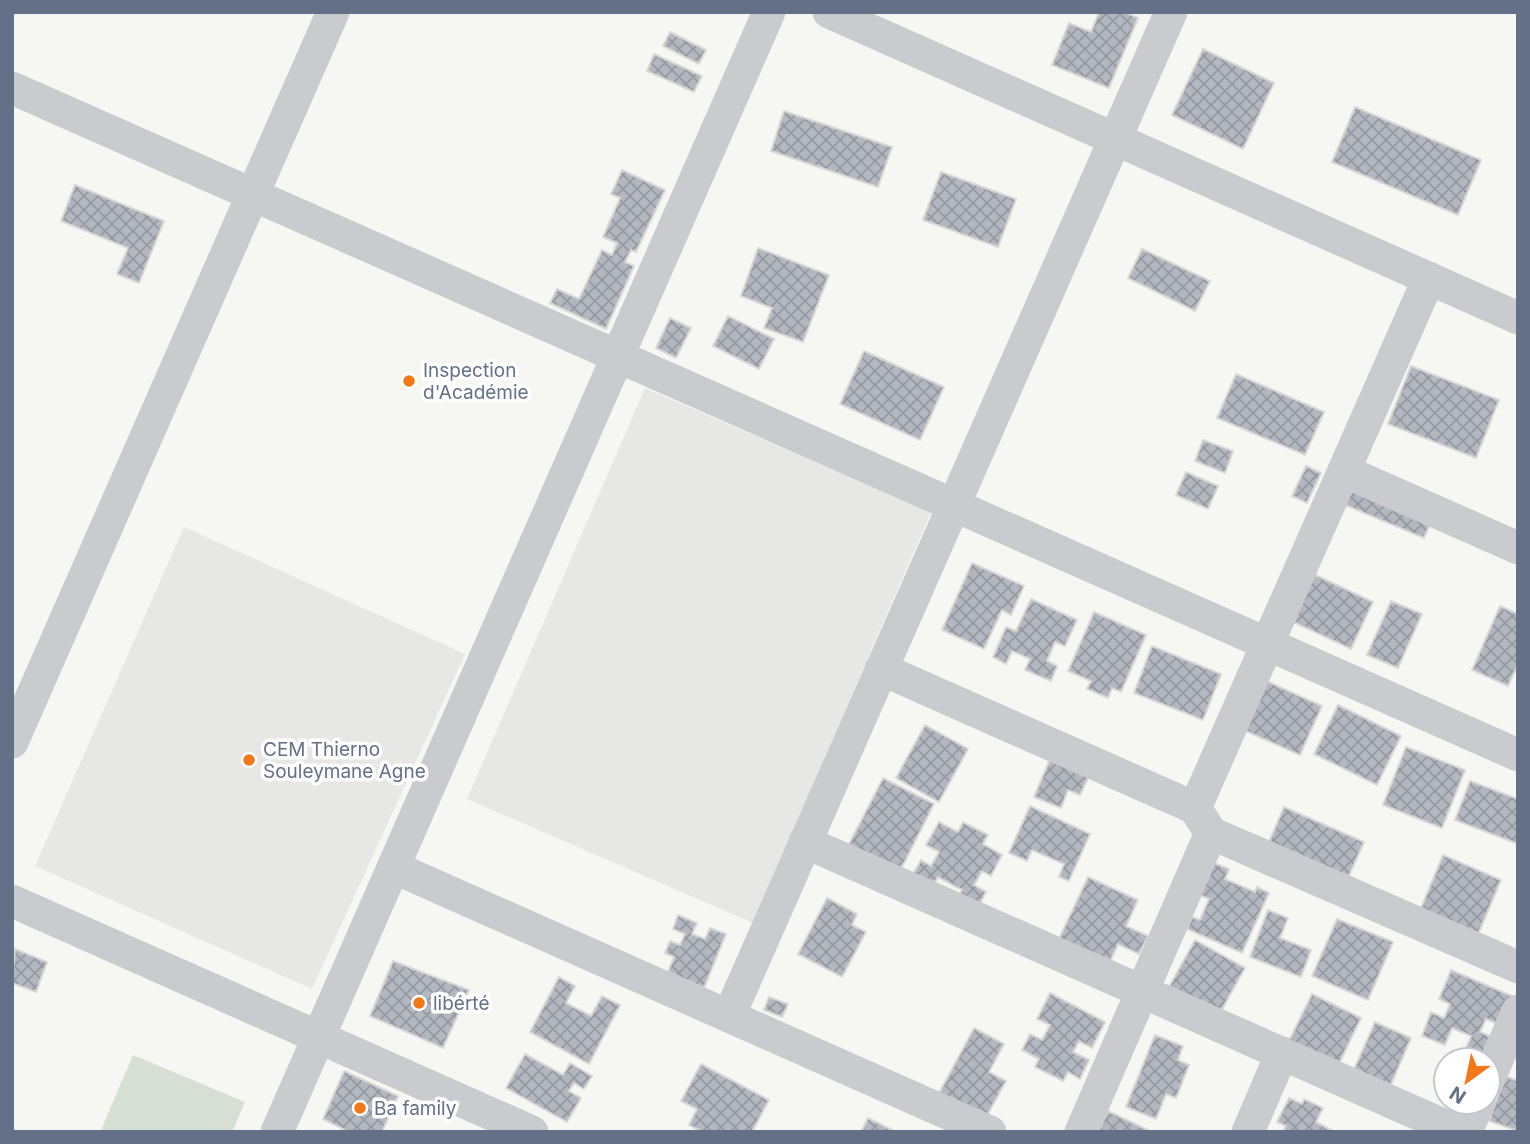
<svg xmlns="http://www.w3.org/2000/svg" width="1530" height="1144" viewBox="0 0 1530 1144" font-family="Inter,sans-serif">
	<style>
		.built { fill: #e7e8e6 }
		.pitch { fill: #d6dfd4 }
		.building { fill: url(#building-cross-hatch); stroke: #d8d8d6; stroke-width: 2 }
		.lines { fill: none; stroke-linecap: round; stroke-linejoin: round }
		.minor { stroke: #c9cbcf; stroke-width: 33 }
		.poi-dot { fill: #f27818; stroke: #fff; stroke-width: 2.5 }
		.labels { text-anchor: middle; dominant-baseline: central; stroke-width: 7; stroke-linejoin: round; paint-order: stroke }
		.poi-label { font-size: 19px; fill: #637087; stroke: #fff; text-anchor: start }
	</style>
	<defs>
		<pattern id="building-cross-hatch" width="8" height="8" patternUnits="userSpaceOnUse" patternTransform="scale(1.75)"><rect width="8" height="8" fill="#b3b8c0"/><path d="M0 0l8 8M0 8l8-8" fill="none" stroke="#959aa2"/></pattern>
	</defs>
	<rect width="100%" height="100%" fill="#f6f7f3"/>
	<path class="built" d="M 645,388 L 931,512 L 753,923 L 467,799 Z
		M 184,527 L 465,654 L 312,989 L 35,866 Z"/>
	<path class="pitch" d="M 133,1055 L 245,1102 L 232,1132 L 100,1132 Z"/>
	<path class="building" d="M 1099,12 L 1125,12 L 1138,18 L 1109,88 L 1052,65 L 1069,23 L 1091,32 Z
		M 670,32 L 706,50 L 699,64 L 663,46 Z
		M 1203,49 L 1274,83 L 1243,149 L 1172,115 Z
		M 654,54 L 702,76 L 694,92 L 647,71 Z
		M 1355,107 L 1481,160 L 1458,215 L 1332,162 Z
		M 784,111 L 892,147 L 878,187 L 771,151 Z
		M 622,170 L 665,190 L 636,252 L 631,250 L 625,262 L 634,266 L 606,329 L 550,303 L 557,289 L 579,299 L 602,250 L 612,255 L 617,243 L 603,237 L 620,198 L 611,194 Z
		M 941,172 L 1016,199 L 998,247 L 923,220 Z
		M 75,185 L 164,221 L 139,283 L 117,274 L 128,248 L 61,221 Z
		M 758,248 L 829,275 L 803,342 L 764,328 L 772,308 L 741,296 Z
		M 1142,249 L 1210,281 L 1195,311 L 1128,278 Z
		M 728,316 L 774,339 L 759,369 L 713,346 Z
		M 670,318 L 691,328 L 676,358 L 656,348 Z
		M 864,351 L 944,387 L 920,440 L 840,404 Z
		M 1411,366 L 1499,400 L 1476,458 L 1388,424 Z
		M 1236,374 L 1324,412 L 1305,455 L 1217,418 Z
		M 1203,440 L 1233,451 L 1225,473 L 1195,461 Z
		M 1306,466 L 1321,473 L 1307,503 L 1292,496 Z
		M 1186,472 L 1218,486 L 1208,509 L 1176,495 Z
		M 1350,475 L 1436,511 L 1424,538 L 1338,502 Z
		M 972,563 L 1024,586 L 1011,615 L 1002,610 L 984,649 L 942,630 Z
		M 1309,572 L 1373,602 L 1351,649 L 1287,619 Z
		M 1031,599 L 1077,620 L 1065,646 L 1055,642 L 1047,661 L 1057,666 L 1051,681 L 1025,670 L 1030,659 L 1012,651 L 1006,664 L 993,657 L 1006,627 L 1016,631 Z
		M 1391,601 L 1422,614 L 1398,668 L 1367,655 Z
		M 1500,606 L 1518,614 L 1518,664 L 1508,686 L 1472,670 Z
		M 1094,612 L 1146,635 L 1121,692 L 1112,688 L 1108,698 L 1087,689 L 1091,681 L 1068,671 Z
		M 1152,646 L 1221,674 L 1203,720 L 1134,693 Z
		M 1262,679 L 1322,706 L 1300,755 L 1241,729 Z
		M 1338,705 L 1401,736 L 1377,785 L 1314,754 Z
		M 925,725 L 968,749 L 939,802 L 896,778 Z
		M 1406,747 L 1465,770 L 1442,828 L 1383,805 Z
		M 1050,759 L 1089,776 L 1080,795 L 1068,790 L 1061,808 L 1034,797 Z
		M 883,778 L 934,804 L 899,873 L 848,846 Z
		M 1470,781 L 1518,799 L 1518,844 L 1455,820 Z
		M 1030,806 L 1090,834 L 1069,881 L 1059,877 L 1064,864 L 1032,850 L 1027,861 L 1009,853 Z
		M 1284,807 L 1364,842 L 1345,885 L 1265,851 Z
		M 939,822 L 958,832 L 963,822 L 988,835 L 983,844 L 1002,855 L 991,876 L 982,871 L 974,885 L 986,892 L 975,913 L 955,902 L 962,890 L 938,877 L 932,887 L 912,876 L 921,860 L 931,866 L 939,852 L 926,845 Z
		M 1443,855 L 1501,880 L 1474,944 L 1416,920 Z
		M 1214,863 L 1229,869 L 1225,879 L 1255,892 L 1257,887 L 1269,893 L 1242,953 L 1187,929 L 1192,917 L 1200,920 L 1209,899 L 1200,895 Z
		M 1088,877 L 1138,900 L 1126,926 L 1148,936 L 1139,954 L 1118,944 L 1107,969 L 1056,945 Z
		M 827,898 L 857,914 L 852,925 L 866,932 L 842,977 L 798,954 Z
		M 1268,910 L 1288,918 L 1280,938 L 1311,950 L 1301,977 L 1250,957 Z
		M 678,915 L 697,923 L 692,934 L 705,939 L 710,928 L 726,934 L 704,988 L 668,972 L 674,957 L 665,953 L 670,941 L 680,945 L 685,934 L 673,929 Z
		M 1337,919 L 1393,942 L 1368,1000 L 1312,976 Z
		M 1195,940 L 1245,968 L 1215,1022 L 1165,994 Z
		M 15,949 L 47,962 L 36,992 L 12,983 Z
		M 393,961 L 469,990 L 443,1048 L 370,1016 Z
		M 1451,970 L 1512,996 L 1500,1025 L 1486,1019 L 1480,1032 L 1490,1036 L 1481,1058 L 1465,1051 L 1471,1036 L 1452,1028 L 1445,1045 L 1422,1036 L 1431,1012 L 1444,1018 L 1450,1004 L 1439,999 Z
		M 559,977 L 575,986 L 566,1003 L 591,1016 L 602,996 L 620,1005 L 589,1064 L 530,1032 Z
		M 1050,993 L 1105,1022 L 1092,1048 L 1079,1041 L 1073,1052 L 1089,1060 L 1080,1079 L 1068,1072 L 1063,1081 L 1035,1067 L 1039,1059 L 1022,1050 L 1030,1034 L 1042,1040 L 1050,1025 L 1037,1019 Z
		M 1312,994 L 1361,1018 L 1335,1072 L 1286,1047 Z
		M 769,997 L 788,1004 L 782,1017 L 764,1010 Z
		M 1375,1022 L 1411,1038 L 1387,1094 L 1350,1078 Z
		M 974,1028 L 1004,1044 L 989,1072 L 1006,1081 L 984,1121 L 937,1097 Z
		M 1155,1035 L 1183,1046 L 1178,1060 L 1189,1065 L 1176,1098 L 1166,1094 L 1156,1119 L 1126,1107 Z
		M 525,1054 L 563,1075 L 570,1063 L 592,1076 L 584,1089 L 574,1083 L 569,1091 L 581,1098 L 567,1122 L 506,1088 Z
		M 701,1064 L 769,1100 L 752,1132 L 702,1132 L 689,1125 L 697,1109 L 681,1101 Z
		M 344,1071 L 398,1096 L 382,1132 L 349,1132 L 323,1119 Z
		M 1505,1076 L 1518,1081 L 1518,1131 L 1489,1121 Z
		M 1289,1098 L 1302,1104 L 1304,1099 L 1323,1108 L 1316,1122 L 1335,1132 L 1283,1132 L 1286,1126 L 1277,1122 Z
		M 1108,1111 L 1152,1132 L 1098,1132 Z
		M 868,1118 L 896,1132 L 861,1132 Z"/>
	<g class="lines">
		<path class="minor" d="M 829,12 L 1518,318
			M 12,88 L 1518,755
			M 1344,471 L 1518,548
			M 881,669 L 1195,808 L 1211,833 L 1518,967
			M 12,742 L 333,12
			M 1195,808 L 1429,278
			M 805,842 L 1459,1132
			M 393,867 L 990,1132
			M 12,901 L 532,1132
			M 729,1016 L 1171,12
			M 1488,1081 L 1518,1011
			M 277,1132 L 769,12
			M 1081,1132 L 1211,833
			M 1248,1132 L 1282,1053
			M 1466,1132 L 1479,1102"/>
	</g>
	<g class="poi-dot">
		<circle cx="409" cy="381" r="7"/>
		<circle cx="249" cy="760" r="7"/>
		<circle cx="419" cy="1003" r="7"/>
		<circle cx="360" cy="1108" r="7"/>
	</g>
	<g class="labels">
		<g class="poi-label">
			<text x="423" y="370">Inspection<tspan x="423" dy="22">d'Académie</tspan></text>
			<text x="263" y="749">CEM Thierno<tspan x="263" dy="22">Souleymane Agne</tspan></text>
			<text x="433" y="1003">libérté</text>
			<text x="374" y="1108">Ba family</text>
		</g>
	</g>
	<rect width="1530" height="1144" fill="none" stroke="#637087" stroke-width="28"/>
	<g transform="translate(1467 1081) rotate(213)"><circle r="33" fill="#ffffff" stroke="#c1c6cf" stroke-width="2"/>
	<path d="M0-5L12 26L0 18L-12 26Z" fill="#f27818"/>
	<text y="-10" font-size="19" font-weight="bold" text-anchor="middle" fill="#637087">N</text>
	</g>
</svg>
